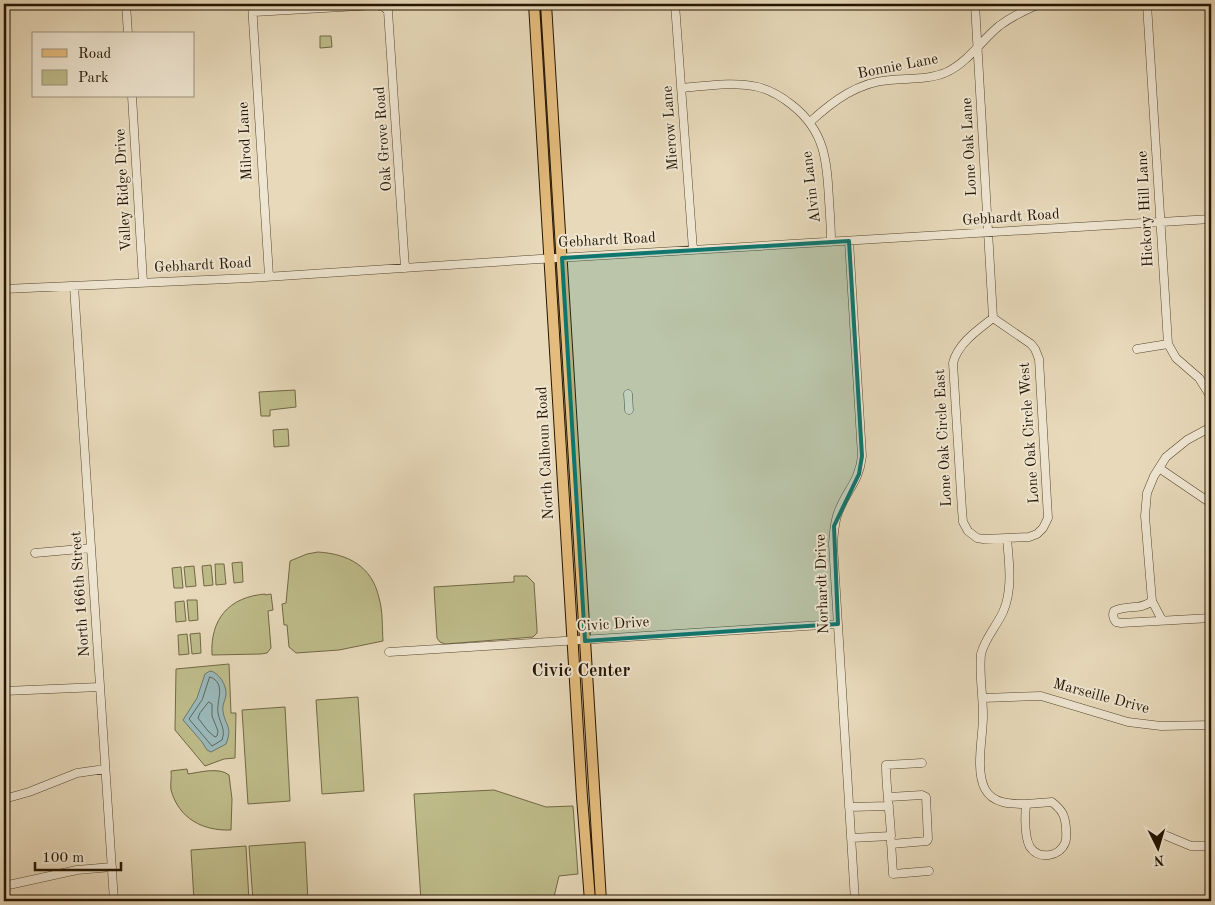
<svg xmlns="http://www.w3.org/2000/svg" width="1215" height="905" viewBox="0 0 1215 905" font-family="'Old Standard TT',serif">
	<style>
		.green { fill: #bebc8a; stroke: #716845 }
		.water { fill: #9ab8b9; stroke: #6b776f }
		.lines { fill: none; stroke-linecap: round; stroke-linejoin: round }
		.shore { stroke: #5f665c; stroke-width: 1 }
		.minor-casing { stroke: #55462e; stroke-width: 9 }
		.major-casing { stroke: #241500; stroke-width: 12 }
		.minor { stroke: #efe6d2; stroke-width: 8 }
		.major { stroke: #e4bc7d; stroke-width: 10 }
		.marked { fill: #0f766e; fill-opacity: 0.2; stroke: #0f766e; stroke-width: 4; stroke-linejoin: round }
		.labels { text-anchor: middle; dominant-baseline: central; stroke-width: 4; stroke-linejoin: round; paint-order: stroke }
		.street-label { font-size: 15px; fill: #241500; stroke: #efe6d2 }
		.quarter-label { font-size: 18px; font-weight: bold; fill: #241500; stroke: #efe6d2 }
	</style>
	<rect width="100%" height="100%" fill="#e7d9ba"/>
	<filter id="stains"><feTurbulence type="fractalNoise" baseFrequency=".004" numOctaves="4"/><feColorMatrix values="0 0 0 0 .2 0 0 0 0 .09 0 0 0 0 .02 0 0 0 .5 -.17"/></filter>
	<radialGradient id="worn" r=".72"><stop offset=".6" stop-color="#630" stop-opacity="0"/><stop offset="1" stop-color="#630" stop-opacity=".3"/></radialGradient>
	<path class="green" d="M 320,36 L 331,36 L 332,47 L 320,48 Z
		M 295,390 L 296,407 L 270,410 L 270,416 L 261,416 L 259,392 Z
		M 288,429 L 289,446 L 274,447 L 273,430 Z
		M 318,552 C 348,554 372,566 379,598 C 383,611 382,627 383,641 L 339,650 L 296,653 L 289,647 L 287,625 L 284,625 L 282,604 L 286,603 L 290,561 L 307,554 Z
		M 242,562 L 243,582 L 234,583 L 232,563 Z
		M 215,564 L 224,564 L 226,584 L 216,585 Z
		M 211,565 L 213,585 L 204,586 L 202,566 Z
		M 194,566 L 196,586 L 186,587 L 184,567 Z
		M 181,567 L 183,588 L 174,588 L 172,568 Z
		M 514,576 L 527,576 L 534,583 L 537,629 L 537,633 L 533,637 L 445,644 L 440,642 L 437,638 L 434,587 L 514,582 Z
		M 265,594 L 265,595 L 271,594 L 273,610 L 268,611 L 271,648 L 267,653 L 261,654 L 212,655 C 210,619 229,597 265,594 Z
		M 187,600 L 197,600 L 198,620 L 189,621 Z
		M 184,601 L 186,621 L 176,622 L 175,602 Z
		M 200,633 L 201,653 L 192,654 L 190,634 Z
		M 187,634 L 189,654 L 179,655 L 178,635 Z
		M 229,664 L 231,713 L 236,713 L 235,758 L 224,759 L 205,766 L 175,730 L 176,669 Z
		M 358,697 L 364,791 L 322,794 L 316,700 Z
		M 285,707 L 290,801 L 248,804 L 242,710 Z
		M 187,769 L 188,774 C 201,772 219,767 229,775 L 232,799 L 231,830 C 203,831 179,819 171,790 C 170,783 172,777 171,771 Z
		M 494,790 L 546,807 L 573,806 L 578,874 L 559,876 L 553,901 L 421,901 L 414,794 Z
		M 305,842 L 308,901 L 253,901 L 249,846 Z
		M 246,846 L 249,901 L 194,901 L 191,850 Z"/>
	<path class="water" d="M 210,671 C 219,672 227,686 226,695 C 225,701 222,705 223,711 C 225,726 233,726 226,744 L 211,752 L 207,750 L 202,742 L 183,720 L 197,698 L 205,674 Z"/>
	<g class="lines">
		<path class="shore" d="M 210,677 C 227,683 216,701 218,713 C 220,724 226,729 222,740 L 212,746 L 189,719 L 202,700 Z
			M 209,702 L 212,704 L 212,716 L 218,731 L 217,736 L 215,737 L 208,731 L 198,718 L 200,713 Z"/>
		<defs>
			<path id="minor" d="M 126,4 L 128,34
				M 252,4 L 269,276
				M 675,4 L 693,250
				M 975,4 L 993,318
				M 1147,4 L 1168,344 L 1176,358 L 1199,378 L 1211,397
				M 253,12 L 376,5 L 384,7 L 388,11 L 405,268
				M 682,88 C 706,86 734,81 758,87 C 770,90 782,97 792,105 C 825,131 827,161 829,200 C 830,214 831,228 831,242
				M 132,96 L 143,282
				M 810,122 C 833,101 858,82 890,80 C 909,78 929,80 947,72 C 968,62 981,41 999,26 C 1011,17 1025,10 1039,4
				M 849,241 L 862,456 C 859,483 846,490 838,513 C 834,523 834,533 833,544 L 855,901
				M 74,286 L 114,901
				M 4,289 L 250,278 L 540,259 L 1211,219
				M 993,318 L 1031,344 L 1035,349 L 1039,359 L 1048,518 L 1043,528 L 1037,534 L 1029,537 L 983,539 L 977,538 L 968,531 L 963,522 L 962,510 L 953,363 C 958,343 978,330 993,318 Z
				M 1137,349 L 1168,344
				M 628,394 L 629,410
				M 1159,468 L 1209,502
				M 1007,539 C 1009,562 1013,590 1003,612 C 996,627 985,638 981,654 C 979,674 983,695 983,716 C 983,737 975,770 985,789 C 993,804 1011,804 1026,804
				M 35,553 L 91,548
				M 1152,601 C 1142,610 1126,605 1114,611 C 1112,615 1113,618 1116,622 L 1121,623 L 1211,618
				M 1162,620 L 1152,601 L 1145,516 L 1147,493 L 1154,476 L 1166,457 L 1187,440 L 1211,427
				M 389,652 L 838,624
				M 4,691 L 100,687
				M 983,698 L 1041,696 L 1128,722 L 1161,726 L 1211,725
				M 889,797 L 922,795 L 926,797 L 928,839 L 927,841 L 891,844
				M 4,799 L 29,792 L 77,773 L 105,769
				M 1052,802 C 1062,810 1065,815 1066,828 C 1066,833 1067,839 1065,843 C 1059,857 1039,860 1030,847 C 1024,836 1025,816 1026,804 Z
				M 849,807 L 889,806
				M 1167,836 L 1191,846 L 1211,846
				M 851,838 L 891,836 C 890,812 886,789 886,765 L 922,763
				M 891,841 L 893,874 L 929,871
				M 4,886 L 77,870 L 112,867"/>
			<path id="major" d="M 534,4 L 582,797 L 590,901
				M 546,4 L 601,901"/>
		</defs>
		<use href="#minor" class="minor-casing"/>
		<use href="#major" class="major-casing"/>
		<use href="#minor" class="minor"/>
		<use href="#major" class="major"/>
	</g>
	<path class="marked" d="M 849,241 L 862,456 L 859,474 L 834,526 L 838,624 L 585,641 L 562,258 Z"/>
	<g class="labels">
		<g class="street-label">
			<text transform="translate(898 67) rotate(-11)">Bonnie Lane</text>
			<text transform="translate(671 128) rotate(-94)">Mierow Lane</text>
			<text transform="translate(384 139) rotate(-94)">Oak Grove Road</text>
			<text transform="translate(246 141) rotate(-93)">Milrod Lane</text>
			<text transform="translate(970 147) rotate(-93)">Lone Oak Lane</text>
			<text transform="translate(812 187) rotate(-97)">Alvin Lane</text>
			<text transform="translate(124 190) rotate(-93)">Valley Ridge Drive</text>
			<text transform="translate(1146 209) rotate(-93)">Hickory Hill Lane</text>
			<text transform="translate(1011 218) rotate(-4)">Gebhardt Road</text>
			<text transform="translate(607 241) rotate(-3)">Gebhardt Road</text>
			<text transform="translate(203 266) rotate(-3)">Gebhardt Road</text>
			<text transform="translate(1030 433) rotate(-94)">Lone Oak Circle West</text>
			<text transform="translate(944 438) rotate(-93)">Lone Oak Circle East</text>
			<text transform="translate(546 453) rotate(-93)">North Calhoun Road</text>
			<text transform="translate(823 584) rotate(-92)">Norhardt Drive</text>
			<text transform="translate(81 594) rotate(-94)">North 166th Street</text>
			<text transform="translate(613 625) rotate(-4)">Civic Drive</text>
			<text transform="translate(1101 697) rotate(15)">Marseille Drive</text>
		</g>
		<g class="quarter-label">
			<text x="581" y="671">Civic Center</text>
		</g>
	</g>
	<rect width="1215" height="905" fill="none" stroke="#e7d9ba" stroke-width="20"/>
	<rect x="5" y="5" width="1205" height="895" fill="none" stroke="#241500" stroke-width="2.5"/>
	<rect x="10" y="10" width="1195" height="885" fill="none" stroke="#241500"/>
	<rect x="32" y="32" width="162" height="65" fill="#efe6d2" stroke="#9e927e"/>
	<rect x="42" y="49" width="25" height="8" fill="#e4bc7d" stroke="#9e927e"/>
	<text x="78" y="58" font-size="15" fill="#241500">Road</text>
	<rect x="42" y="70" width="25" height="15" fill="#bebc8a" stroke="#9e927e"/>
	<text x="78" y="82" font-size="15" fill="#241500">Park</text>
	<g transform="translate(1158 848) rotate(175)" stroke="#efe6d2" stroke-width="4" paint-order="stroke">
	<path d="M0-4L9 19L0 12L-9 19Z" fill="#241500"/>
	<text y="-8" font-size="14" font-weight="bold" text-anchor="middle" fill="#241500">N</text>
	</g>
	<path d="M35 862v8h86v-8" fill="none" stroke="#241500" stroke-width="2.5"/>
	<text x="42" y="862" font-size="15" fill="#241500" stroke="#efe6d2" stroke-width="4" paint-order="stroke">100 m</text>
	<rect width="100%" height="100%" filter="url(#stains)"/>
	<rect width="100%" height="100%" fill="url(#worn)"/>
</svg>
